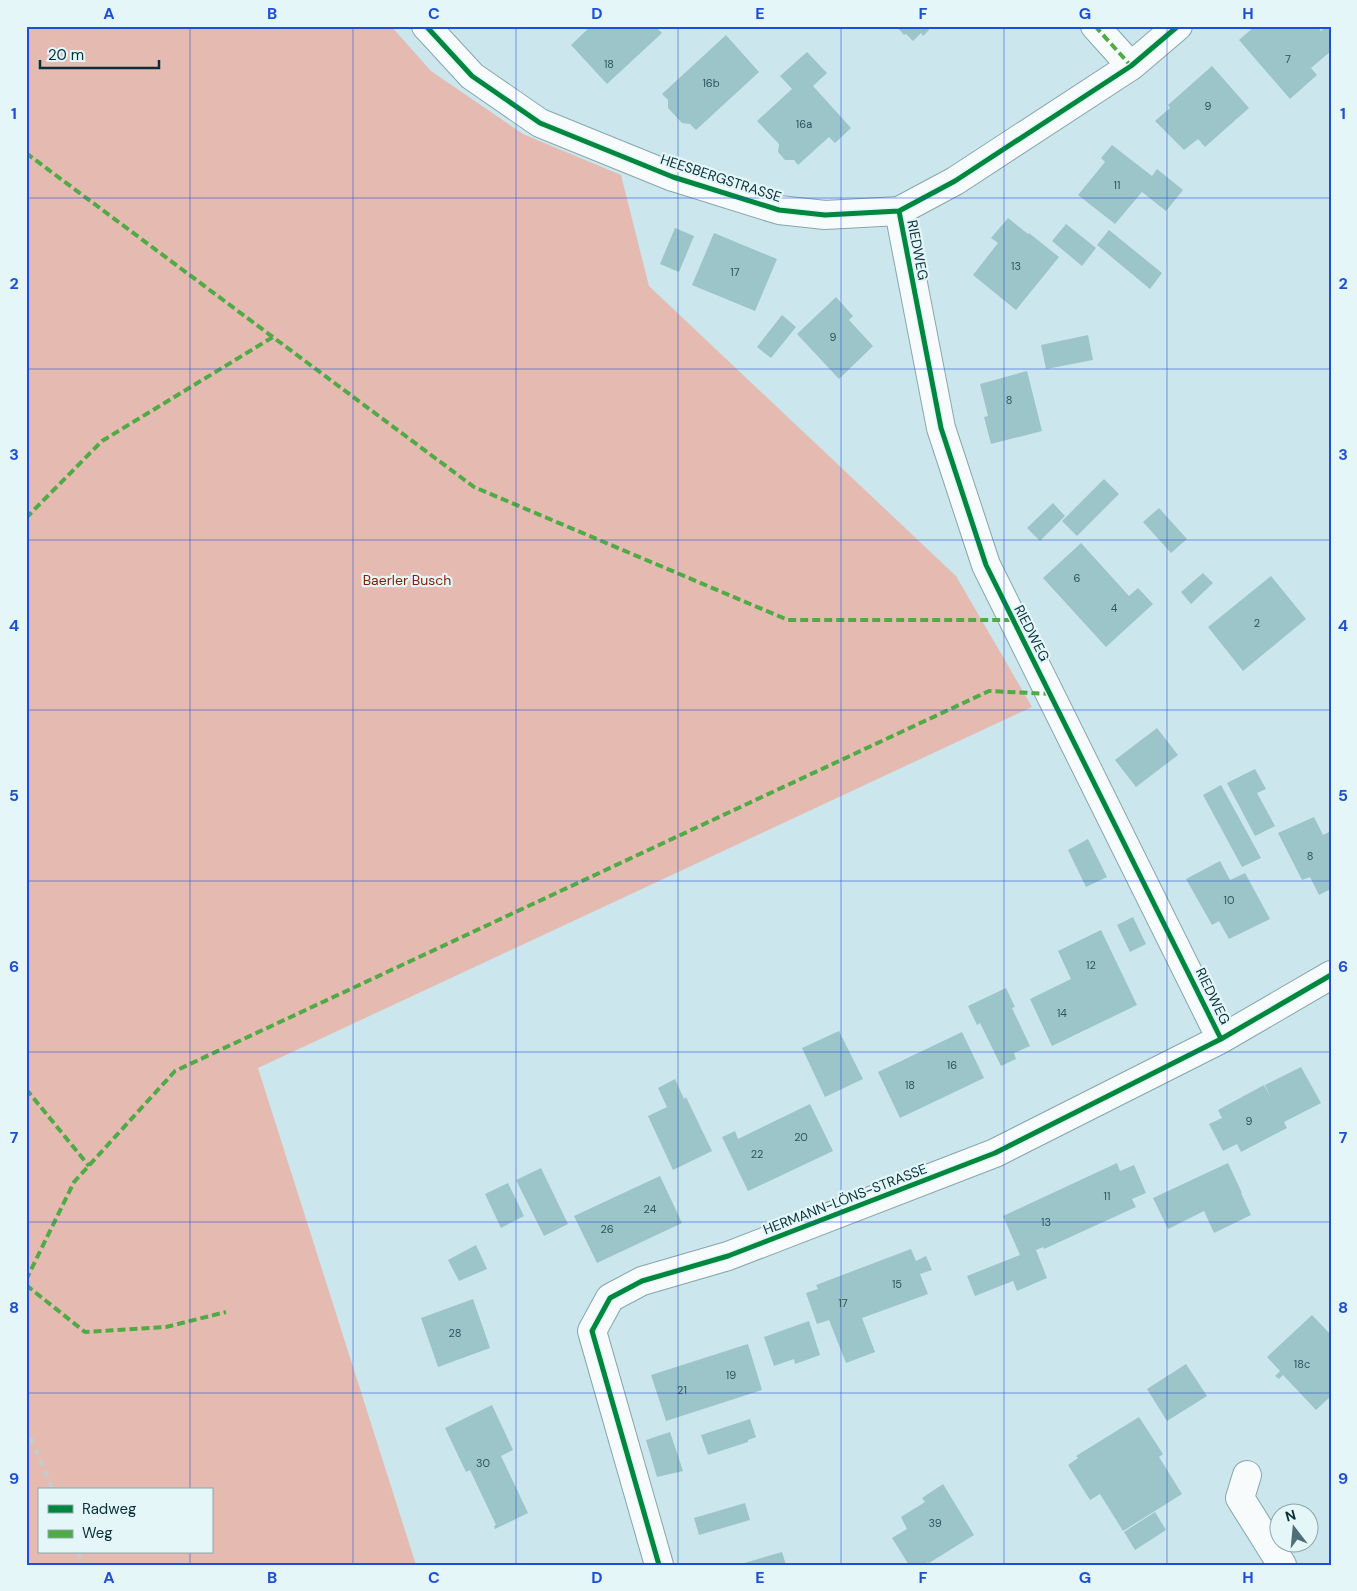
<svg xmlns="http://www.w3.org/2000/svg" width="1357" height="1591" viewBox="0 0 1357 1591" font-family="'DM Sans',sans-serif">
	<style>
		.forest { fill: #e5bbb1; fill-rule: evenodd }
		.building { fill: #9bc5c8 }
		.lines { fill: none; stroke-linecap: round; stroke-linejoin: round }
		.street-casing { stroke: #87a6ac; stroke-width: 30 }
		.street { stroke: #f7fbfc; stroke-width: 28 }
		.rail { stroke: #c3cdce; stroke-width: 4; stroke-dasharray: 6 6; stroke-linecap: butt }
		.quiet { stroke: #50ab46; stroke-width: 4; stroke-dasharray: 8 4; stroke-linecap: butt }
		.cycleway-casing { stroke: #e5f6f9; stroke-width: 8 }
		.cycleway { stroke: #00873e; stroke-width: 5 }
		.grid { fill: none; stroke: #1d4ed8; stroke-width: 1; stroke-opacity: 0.55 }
		.labels { text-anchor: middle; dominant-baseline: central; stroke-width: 4.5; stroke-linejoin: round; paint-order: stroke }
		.number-label { font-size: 11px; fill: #2d555c }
		.street-label { font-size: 14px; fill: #083038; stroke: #e5f6f9 }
		.park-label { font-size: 14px; fill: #891a01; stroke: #e5f6f9 }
		.neatline { fill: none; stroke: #1d4ed8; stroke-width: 2 }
		.grid-label { font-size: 16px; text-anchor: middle; font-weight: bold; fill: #1d4ed8 }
	</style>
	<rect width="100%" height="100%" fill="#cbe7ed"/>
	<path class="forest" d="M 26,26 L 391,26 L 431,71 L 523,134 L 621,175 L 649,286 L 956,576 L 1032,707 L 258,1068 L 416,1565 L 26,1565 ZM 39,1490 L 211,1490 L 211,1552 L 39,1552 Z"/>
	<path class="building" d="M 591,26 L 655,26 L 662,33 L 607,84 L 571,45 Z
		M 896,26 L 930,26 L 928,28 L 929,30 L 923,36 L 921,33 L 913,41 L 906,34 L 904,35 Z
		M 1255,26 L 1317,26 L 1321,31 L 1327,26 L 1331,26 L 1331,51 L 1311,68 L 1317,75 L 1290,99 L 1239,40 Z
		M 726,35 L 759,72 L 696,130 L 690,124 L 682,123 L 668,108 L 668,100 L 662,94 Z
		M 807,52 L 827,73 L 813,86 L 851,128 L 835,143 L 829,137 L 798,165 L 794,160 L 785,160 L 778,152 L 779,144 L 757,121 L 792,89 L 780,76 Z
		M 1212,66 L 1249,108 L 1205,147 L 1198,139 L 1184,150 L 1155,121 L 1170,108 L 1168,105 Z
		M 1112,145 L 1152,176 L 1157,169 L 1183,190 L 1166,211 L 1142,192 L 1115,224 L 1078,195 L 1105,162 L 1101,158 Z
		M 1008,218 L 1028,234 L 1029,233 L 1059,257 L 1016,310 L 973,275 L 998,243 L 991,238 Z
		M 1066,224 L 1096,248 L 1082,266 L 1052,241 Z
		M 675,228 L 694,236 L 679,272 L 660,264 Z
		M 1109,230 L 1162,273 L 1150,289 L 1097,245 Z
		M 714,233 L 777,259 L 755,311 L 692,285 Z
		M 836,297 L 853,316 L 849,320 L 873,346 L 839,379 L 797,334 Z
		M 782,315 L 796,327 L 771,358 L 757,347 Z
		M 1088,335 L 1093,360 L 1046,369 L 1041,345 Z
		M 1027,371 L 1042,431 L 991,444 L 984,417 L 988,416 L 980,384 Z
		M 1104,479 L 1119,494 L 1077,536 L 1062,521 Z
		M 1053,503 L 1065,516 L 1040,541 L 1027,528 Z
		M 1159,508 L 1187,539 L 1171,553 L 1143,522 Z
		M 1081,543 L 1129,596 L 1138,588 L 1153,604 L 1106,647 L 1043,578 Z
		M 1203,573 L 1213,583 L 1191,604 L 1181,592 Z
		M 1271,576 L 1306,619 L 1243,671 L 1208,627 Z
		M 1157,728 L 1178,755 L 1136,787 L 1115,760 Z
		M 1255,769 L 1266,789 L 1257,793 L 1275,826 L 1255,836 L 1227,783 Z
		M 1221,785 L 1261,858 L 1242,867 L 1203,795 Z
		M 1314,817 L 1323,835 L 1331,831 L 1331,889 L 1319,895 L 1310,877 L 1302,880 L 1278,833 Z
		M 1088,839 L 1107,877 L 1086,887 L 1068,850 Z
		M 1220,861 L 1230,880 L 1245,873 L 1270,919 L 1229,939 L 1219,921 L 1212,925 L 1186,879 Z
		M 1133,917 L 1146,944 L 1130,952 L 1117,925 Z
		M 1101,930 L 1137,1005 L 1052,1046 L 1030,999 L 1071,979 L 1058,951 Z
		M 1006,988 L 1015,1007 L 1012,1008 L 1030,1046 L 1014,1053 L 1016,1059 L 1001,1066 L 980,1023 L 977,1025 L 968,1006 Z
		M 839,1031 L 863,1079 L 825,1097 L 802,1048 Z
		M 962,1032 L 984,1078 L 900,1118 L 878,1072 Z
		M 1301,1067 L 1321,1103 L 1284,1122 L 1287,1128 L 1241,1152 L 1237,1144 L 1223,1151 L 1209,1124 L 1222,1118 L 1218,1110 L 1264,1085 L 1270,1096 L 1265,1085 Z
		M 675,1079 L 684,1099 L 686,1097 L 712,1151 L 673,1170 L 648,1116 L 667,1107 L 658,1088 Z
		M 810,1104 L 833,1151 L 748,1191 L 722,1137 L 735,1131 L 738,1139 Z
		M 1117,1163 L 1120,1171 L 1134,1165 L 1146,1193 L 1132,1199 L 1136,1207 L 1044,1249 L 1043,1247 L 1036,1250 L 1047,1278 L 1017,1291 L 1013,1281 L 975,1296 L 967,1276 L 1020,1255 L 1003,1216 Z
		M 1228,1163 L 1242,1193 L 1241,1193 L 1251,1215 L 1214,1233 L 1204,1211 L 1168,1229 L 1153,1198 Z
		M 541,1168 L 568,1224 L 544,1236 L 516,1180 Z
		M 660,1176 L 682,1223 L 597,1263 L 574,1216 Z
		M 508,1183 L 524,1216 L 501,1228 L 485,1194 Z
		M 476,1245 L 487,1269 L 459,1281 L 448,1260 Z
		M 911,1249 L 916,1261 L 926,1256 L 932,1270 L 920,1274 L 928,1294 L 862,1318 L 875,1352 L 846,1363 L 829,1320 L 817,1324 L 806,1293 L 818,1289 L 816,1285 Z
		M 473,1299 L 490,1348 L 438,1367 L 421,1318 Z
		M 1312,1315 L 1331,1335 L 1331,1396 L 1316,1410 L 1283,1375 L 1279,1379 L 1275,1376 L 1280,1371 L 1267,1357 Z
		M 809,1321 L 820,1355 L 795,1364 L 794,1359 L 774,1366 L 764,1337 Z
		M 748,1344 L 762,1390 L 666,1421 L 651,1375 Z
		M 1186,1364 L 1207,1396 L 1167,1421 L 1147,1389 Z
		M 492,1405 L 513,1450 L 501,1456 L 528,1513 L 495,1529 L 494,1526 L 496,1525 L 470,1470 L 466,1472 L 445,1428 Z
		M 1139,1417 L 1163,1454 L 1159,1457 L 1182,1494 L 1123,1531 L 1100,1494 L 1090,1500 L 1068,1465 L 1078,1458 L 1076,1456 Z
		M 750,1419 L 756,1437 L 748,1440 L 748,1442 L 708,1455 L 701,1435 Z
		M 670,1432 L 683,1471 L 657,1477 L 646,1440 Z
		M 943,1484 L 974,1535 L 929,1563 L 928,1562 L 923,1565 L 909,1565 L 892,1538 L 907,1529 L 901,1517 L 925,1502 L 922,1498 Z
		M 745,1503 L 750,1520 L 699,1535 L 694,1518 Z
		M 1155,1512 L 1166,1530 L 1135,1550 L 1124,1532 Z
		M 782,1552 L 786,1565 L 741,1565 L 741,1564 Z"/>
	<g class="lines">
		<defs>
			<path id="street" d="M 426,26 L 472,76 L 540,123 L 673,177 L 779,210 L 825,215 L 899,211 L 955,181 L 1131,66 L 1178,26
				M 1095,26 L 1131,66
				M 899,211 L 941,428 L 986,565 L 1221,1039
				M 1247,1475 L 1240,1498 L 1282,1565
				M 659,1565 L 592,1331 L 610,1298 L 642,1281 L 728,1256 L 995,1153 L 1221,1039 L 1331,975"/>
		</defs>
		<use href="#street" class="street-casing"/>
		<use href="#street" class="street"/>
		<path class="rail" d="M 26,1427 L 53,1490
			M 78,1552 L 83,1565"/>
		<path class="quiet" d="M 1095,26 L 1131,66
			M 26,153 L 474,487 L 788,620 L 1013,620
			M 26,518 L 102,441 L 273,337
			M 26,1089 L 89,1166
			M 26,1280 L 74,1182 L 175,1071 L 989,691 L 1052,694
			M 26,1285 L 85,1332 L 166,1327 L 226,1312"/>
		<defs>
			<path id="cycleway" d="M 426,26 L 472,76 L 540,123 L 673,177 L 779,210 L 825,215 L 899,211 L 955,181 L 1131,66 L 1178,26
				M 899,211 L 941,428 L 986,565 L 1221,1039
				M 659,1565 L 592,1331 L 610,1298 L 642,1281 L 728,1256 L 995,1153 L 1221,1039 L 1331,975"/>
		</defs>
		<use href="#cycleway" class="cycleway-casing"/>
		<use href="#cycleway" class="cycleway"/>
	</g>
	<path class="grid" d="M 190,26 L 190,1490M 353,26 L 353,1565M 516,26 L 516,1565M 678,26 L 678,1565M 841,26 L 841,1565M 1004,26 L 1004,1565M 1167,26 L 1167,1565M 26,198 L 1331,198M 26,369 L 1331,369M 26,540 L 1331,540M 26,710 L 1331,710M 26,881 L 1331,881M 26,1052 L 1331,1052M 26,1222 L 1331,1222M 26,1393 L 1331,1393M 190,1552 L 190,1565"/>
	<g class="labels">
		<g class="number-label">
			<text x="1288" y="59">7</text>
			<text x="609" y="64">18</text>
			<text x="711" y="83">16b</text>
			<text x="1208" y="106">9</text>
			<text x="804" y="124">16a</text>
			<text x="1117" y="185">11</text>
			<text x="1016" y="266">13</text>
			<text x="735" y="272">17</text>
			<text x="833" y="337">9</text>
			<text x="1009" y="400">8</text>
			<text x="1077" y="578">6</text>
			<text x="1114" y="608">4</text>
			<text x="1257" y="623">2</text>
			<text x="1310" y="856">8</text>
			<text x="1229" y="900">10</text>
			<text x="1091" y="965">12</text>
			<text x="1062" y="1013">14</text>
			<text x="952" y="1065">16</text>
			<text x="910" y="1085">18</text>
			<text x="1249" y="1121">9</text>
			<text x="801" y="1137">20</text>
			<text x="757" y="1154">22</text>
			<text x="1107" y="1196">11</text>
			<text x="650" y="1209">24</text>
			<text x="1046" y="1222">13</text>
			<text x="607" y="1229">26</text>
			<text x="897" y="1284">15</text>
			<text x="843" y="1303">17</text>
			<text x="455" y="1333">28</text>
			<text x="1302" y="1364">18c</text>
			<text x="731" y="1375">19</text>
			<text x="682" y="1390">21</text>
			<text x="483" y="1463">30</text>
			<text x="935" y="1523">39</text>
		</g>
		<g class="street-label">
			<text transform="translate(721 178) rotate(18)">HEESBERGSTRASSE</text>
			<text transform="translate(918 250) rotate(79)">RIEDWEG</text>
			<text transform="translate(1032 633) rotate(63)">RIEDWEG</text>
			<text transform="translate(1213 996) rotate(64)">RIEDWEG</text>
			<text transform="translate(845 1199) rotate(-21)">HERMANN-LÖNS-STRASSE</text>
		</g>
		<g class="park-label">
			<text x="407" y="580">Baerler Busch</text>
		</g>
	</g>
	<rect width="1357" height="1591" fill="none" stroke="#e5f6f9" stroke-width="55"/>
	<rect x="38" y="1488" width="175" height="65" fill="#e5f6f9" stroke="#8da7ac"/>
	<rect x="48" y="1505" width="25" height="8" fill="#00873e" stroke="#8da7ac"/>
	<text x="82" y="1514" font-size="15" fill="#083038">Radweg</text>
	<rect x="48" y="1530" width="25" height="8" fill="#50ab46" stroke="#8da7ac"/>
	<text x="82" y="1538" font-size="15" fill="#083038">Weg</text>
	<g transform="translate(1294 1528) rotate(344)"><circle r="24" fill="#e5f6f9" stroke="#8da7ac"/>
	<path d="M0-4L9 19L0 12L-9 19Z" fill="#4c7077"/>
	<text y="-8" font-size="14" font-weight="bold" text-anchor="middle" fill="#083038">N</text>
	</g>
	<path d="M40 60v8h119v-8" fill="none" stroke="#083038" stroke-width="2.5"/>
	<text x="48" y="60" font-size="15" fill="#083038" stroke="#e5f6f9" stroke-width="4" paint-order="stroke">20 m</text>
	<rect x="28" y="28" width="1302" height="1536" class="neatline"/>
	<g class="grid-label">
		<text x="109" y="19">A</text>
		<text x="272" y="19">B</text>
		<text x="434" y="19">C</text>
		<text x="597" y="19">D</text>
		<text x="760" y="19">E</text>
		<text x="923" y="19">F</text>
		<text x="1085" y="19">G</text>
		<text x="1248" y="19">H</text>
		<text x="14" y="119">1</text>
		<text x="1343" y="119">1</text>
		<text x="14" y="289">2</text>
		<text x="1343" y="289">2</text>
		<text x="14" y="460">3</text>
		<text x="1343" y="460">3</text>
		<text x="14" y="631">4</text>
		<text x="1343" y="631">4</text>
		<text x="14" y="801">5</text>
		<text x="1343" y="801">5</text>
		<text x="14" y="972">6</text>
		<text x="1343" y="972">6</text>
		<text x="14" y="1143">7</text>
		<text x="1343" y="1143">7</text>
		<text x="14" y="1313">8</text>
		<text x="1343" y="1313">8</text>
		<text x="14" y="1484">9</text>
		<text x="1343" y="1484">9</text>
		<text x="109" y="1583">A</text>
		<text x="272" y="1583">B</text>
		<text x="434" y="1583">C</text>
		<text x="597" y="1583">D</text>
		<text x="760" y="1583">E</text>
		<text x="923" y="1583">F</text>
		<text x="1085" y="1583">G</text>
		<text x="1248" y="1583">H</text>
	</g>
</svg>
